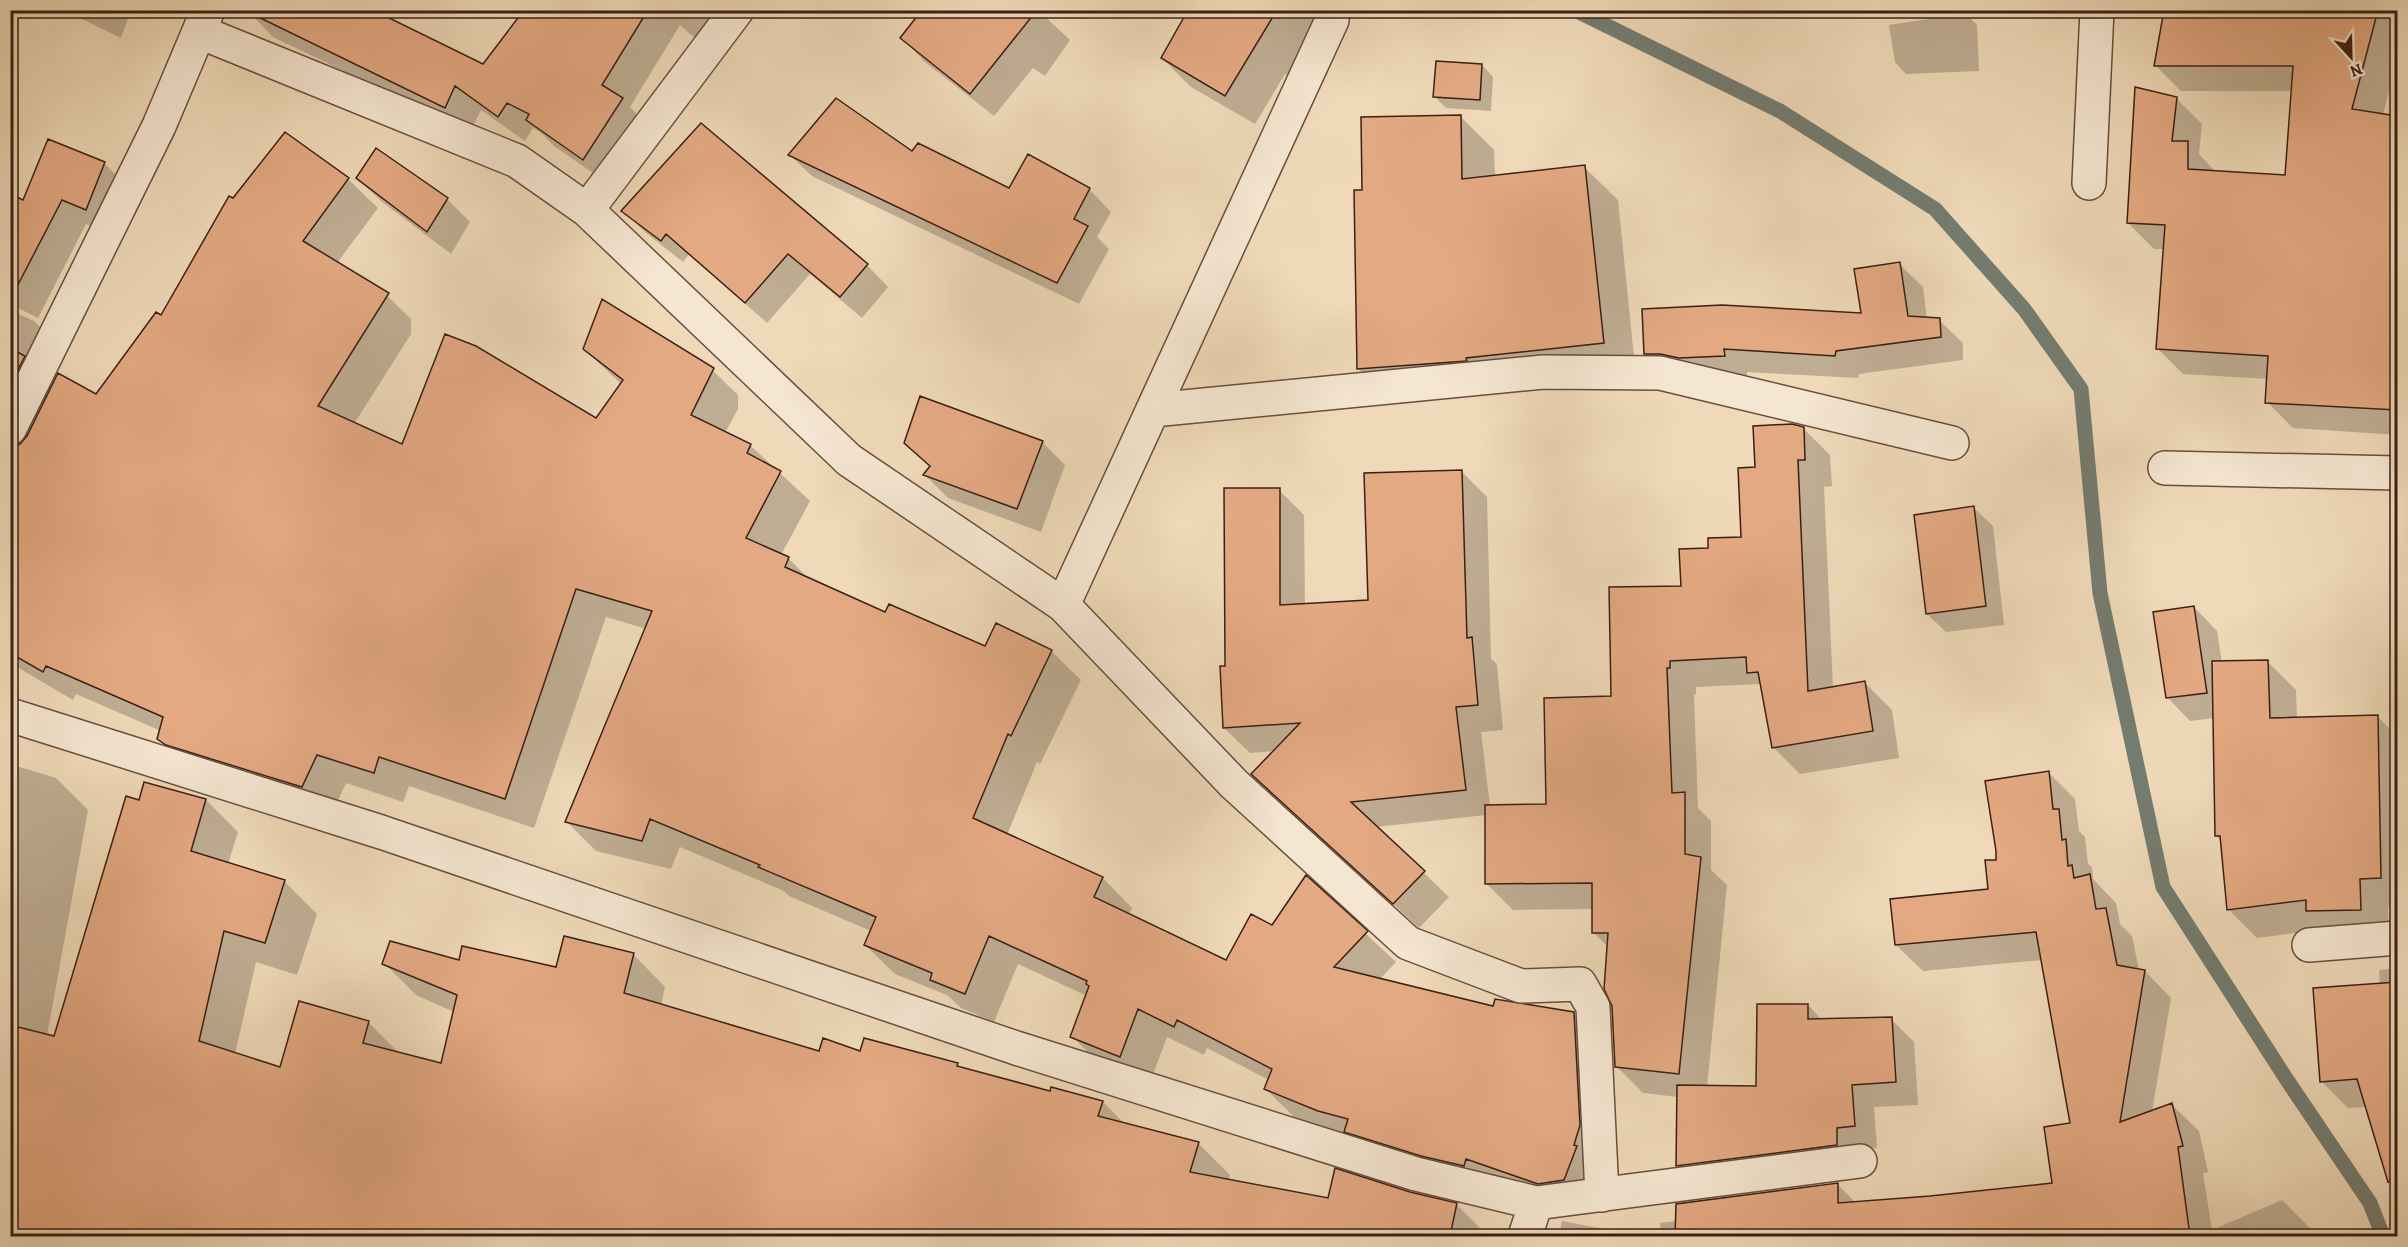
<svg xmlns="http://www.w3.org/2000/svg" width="2408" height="1247" viewBox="0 0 2408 1247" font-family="Alegreya,serif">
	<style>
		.shadow { fill: #0003 }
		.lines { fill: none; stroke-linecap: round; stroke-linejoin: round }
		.stream { stroke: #747c70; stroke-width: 15 }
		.building { fill: #e3a982; stroke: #3c1f14; stroke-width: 1.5 }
		.street-casing { stroke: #694e3d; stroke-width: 36 }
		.street { stroke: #f5e6d1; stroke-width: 33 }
	</style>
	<rect width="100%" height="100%" fill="#efd9b8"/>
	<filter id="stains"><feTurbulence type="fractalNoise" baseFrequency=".00333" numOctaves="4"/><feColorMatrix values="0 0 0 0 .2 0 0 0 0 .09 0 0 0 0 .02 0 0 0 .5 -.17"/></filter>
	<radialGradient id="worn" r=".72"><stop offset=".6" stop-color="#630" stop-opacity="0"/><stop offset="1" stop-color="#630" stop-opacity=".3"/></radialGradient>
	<path class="shadow" d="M 63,10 L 131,10 L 121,38 Z
		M 523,10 L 723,10 L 698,41 L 680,25 L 630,107 L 648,125 L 609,184 L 554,146 L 540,132 L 533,128 L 525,141 L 481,110 L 470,132 L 273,37 L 248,11 L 483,66 L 525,12 Z
		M 924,10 L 1038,10 L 1070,40 L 1045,76 L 1033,68 L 994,116 L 925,62 L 902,38 Z
		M 1189,10 L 1314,10 L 1332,28 L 1296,81 L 1285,74 L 1255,124 L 1191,87 L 1162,58 Z
		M 2165,10 L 2398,10 L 2398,57 L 2383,114 L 2398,117 L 2398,435 L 2293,428 L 2267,402 L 2268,379 L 2183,374 L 2157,348 L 2164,249 L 2154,249 L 2128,223 L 2176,98 L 2202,124 L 2199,154 L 2213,169 L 2213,172 L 2286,177 L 2293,91 L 2181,91 L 2155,65 Z
		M 1965,13 L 1977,25 L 1979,71 L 1906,74 L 1895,62 L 1889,25 Z
		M 1482,65 L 1493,77 L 1491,111 L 1446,108 L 1435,97 Z
		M 1461,117 L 1494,150 L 1495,177 L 1584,167 L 1618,200 L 1636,376 L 1499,391 L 1499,394 L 1392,402 L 1359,369 Z
		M 49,141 L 105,164 L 129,188 L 110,234 L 86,224 L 38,318 L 10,304 L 10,194 L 24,200 Z
		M 912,153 L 1010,190 L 1089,189 L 1111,212 L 1097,237 L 1109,249 L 1079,304 L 812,176 L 790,155 Z
		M 357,178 L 447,199 L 470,222 L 451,254 L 381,201 Z
		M 348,179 L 378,208 L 337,263 L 381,290 L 411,319 L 411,334 L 354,424 L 403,446 L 597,420 L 621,384 L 584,349 L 708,366 L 738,395 L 738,409 L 725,433 L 750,445 L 810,501 L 781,555 L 788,558 L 810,580 L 886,614 L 986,648 L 1051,651 L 1081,680 L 1040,764 L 1037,762 L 1007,835 L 1103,878 L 1132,908 L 1129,915 L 1226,962 L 1272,927 L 1306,878 L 1396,962 L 1379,980 L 1494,1008 L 1574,1014 L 1603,1043 L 1593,1209 L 1348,1140 L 1295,1118 L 1266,1089 L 1269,1080 L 1207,1048 L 1204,1055 L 1167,1037 L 1149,1085 L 1101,1066 L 1072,1036 L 1087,996 L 1018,964 L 994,1022 L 961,1008 L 947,995 L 895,974 L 865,945 L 871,931 L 789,896 L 784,891 L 680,847 L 671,869 L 596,851 L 567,822 L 647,629 L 606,617 L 534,828 L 409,786 L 403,802 L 346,783 L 331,816 L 188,768 L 158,739 L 161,731 L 76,694 L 73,700 L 17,667 L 10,679 L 10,310 L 34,321 L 63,350 L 47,381 L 53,386 L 97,396 L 162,317 Z
		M 623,211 L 867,265 L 888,287 L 862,318 L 810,274 L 767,323 L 689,254 L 683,262 L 645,232 Z
		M 1899,264 L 1923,287 L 1927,319 L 1939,320 L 1963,343 L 1963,360 L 1859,374 L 1858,378 L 1747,372 L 1747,379 L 1669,377 L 1646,353 L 1863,315 Z
		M 1803,428 L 1830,455 L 1832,486 L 1824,487 L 1833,688 L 1865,683 L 1892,710 L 1899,758 L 1800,774 L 1773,747 L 1762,687 L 1760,684 L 1696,687 L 1696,694 L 1694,695 L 1698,808 L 1711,821 L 1711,870 L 1727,885 L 1707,1087 L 1757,1087 L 1808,1005 L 1822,1020 L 1891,1019 L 1914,1042 L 1918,1105 L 1874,1107 L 1877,1148 L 1859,1150 L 1700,1188 L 1677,1165 L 1678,1097 L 1643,1093 L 1616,1066 L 1608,947 L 1594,933 L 1594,909 L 1513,910 L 1486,883 L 1486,815 L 1376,827 L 1449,897 L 1419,928 L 1253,774 L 1274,751 L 1250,753 L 1224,728 L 1226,667 L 1279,490 L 1304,515 L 1305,605 L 1370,601 L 1462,472 L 1487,497 L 1491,659 L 1497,664 L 1503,730 L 1481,732 L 1490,806 L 1548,805 L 1612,697 L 1682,588 L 1710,549 L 1742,538 L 1756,469 Z
		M 1042,442 L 1065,465 L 1041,532 L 948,498 L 925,475 L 931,468 L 905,443 Z
		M 1974,508 L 1993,526 L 2004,625 L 1946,632 L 1927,614 Z
		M 2194,607 L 2217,631 L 2222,663 L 2268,662 L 2296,690 L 2297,719 L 2378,717 L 2398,737 L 2398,907 L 2388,907 L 2389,938 L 2326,929 L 2257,938 L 2228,909 L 2222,841 L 2216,836 L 2214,718 L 2190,721 L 2167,697 Z
		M 10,764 L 56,778 L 88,810 L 47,1036 L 55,1037 L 140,802 L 161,789 L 206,800 L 238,832 L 228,864 L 285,882 L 317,914 L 297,975 L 256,962 L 235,1054 L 281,1069 L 368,1022 L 399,1053 L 442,1065 L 454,1012 L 416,995 L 384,963 L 460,962 L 557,969 L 633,954 L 665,987 L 661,1006 L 820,1053 L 861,1053 L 958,1068 L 1051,1093 L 1103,1102 L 1125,1124 L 1198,1143 L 1230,1175 L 1228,1181 L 1329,1200 L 1410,1193 L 1456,1204 L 1488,1236 L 10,1236 Z
		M 2049,773 L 2075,799 L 2079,831 L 2085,837 L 2088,864 L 2092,867 L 2093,879 L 2116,903 L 2120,924 L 2132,936 L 2139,970 L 2145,971 L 2171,998 L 2152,1112 L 2172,1105 L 2199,1131 L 2208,1172 L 2203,1173 L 2212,1230 L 2282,1200 L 2309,1227 L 2313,1236 L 1661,1236 L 1660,1223 L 1677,1221 L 1837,1184 L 1856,1203 L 2054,1185 L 2072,1125 L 2043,960 L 1923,971 L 1896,945 L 1990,890 L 1997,861 Z
		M 2398,968 L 2398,1171 L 2382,1156 L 2367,1107 L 2348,1108 L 2321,1081 L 2380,985 L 2379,970 Z
		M 1562,1221 L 1641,1236 L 1559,1236 Z"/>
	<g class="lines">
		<path class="stream" d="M 1575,10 L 1780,111 L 1935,209 L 2024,309 L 2081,389 L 2100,593 L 2163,887 L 2287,1080 L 2370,1203 L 2383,1236"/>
	</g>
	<path class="building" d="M 244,10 L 373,10 L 483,64 L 524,10 L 648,10 L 602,85 L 623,98 L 583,160 L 526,120 L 529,114 L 507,103 L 498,117 L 455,86 L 445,108 Z
		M 922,10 L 1037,10 L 970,94 L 900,38 Z
		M 1188,10 L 1277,10 L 1225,96 L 1161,58 Z
		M 2164,10 L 2378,10 L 2352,109 L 2397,116 L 2397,410 L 2265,403 L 2268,356 L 2156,349 L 2165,225 L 2127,223 L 2135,87 L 2177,97 L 2172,141 L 2188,141 L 2188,169 L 2285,175 L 2293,66 L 2154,66 Z
		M 1436,61 L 1482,64 L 1480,100 L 1433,97 Z
		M 836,98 L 912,151 L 918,143 L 1009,188 L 1028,154 L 1090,188 L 1074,219 L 1088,226 L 1057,283 L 788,155 Z
		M 1461,115 L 1462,179 L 1585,165 L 1604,343 L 1466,358 L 1467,361 L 1357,369 L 1354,190 L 1362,190 L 1361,117 Z
		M 701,123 L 868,264 L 840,297 L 788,254 L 745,303 L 666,234 L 661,241 L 621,211 Z
		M 285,132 L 349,178 L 303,241 L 389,293 L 318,406 L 402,444 L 445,334 L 476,346 L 596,418 L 623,380 L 583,349 L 602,299 L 714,368 L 691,415 L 751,444 L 747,453 L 781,471 L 746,538 L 789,557 L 785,567 L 885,612 L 889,604 L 985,646 L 996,623 L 1052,650 L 1011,736 L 1008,734 L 973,818 L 1103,877 L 1094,897 L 1226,960 L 1251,914 L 1272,925 L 1306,875 L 1368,931 L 1334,967 L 1493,1006 L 1495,999 L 1574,1012 L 1580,1125 L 1574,1145 L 1577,1146 L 1564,1180 L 1538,1184 L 1466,1159 L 1464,1166 L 1421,1156 L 1344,1132 L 1348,1119 L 1318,1111 L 1264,1089 L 1272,1069 L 1177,1020 L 1174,1027 L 1138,1009 L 1120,1057 L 1070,1037 L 1089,986 L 1086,984 L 1087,981 L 989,936 L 965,994 L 930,980 L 932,973 L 864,945 L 876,917 L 758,867 L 760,865 L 650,819 L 642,841 L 565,822 L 652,611 L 576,589 L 505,799 L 379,757 L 374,773 L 317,755 L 302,787 L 166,745 L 157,739 L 163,717 L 46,666 L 43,672 L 10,653 L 10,447 L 20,444 L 27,436 L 58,373 L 96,394 L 156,312 L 161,315 L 229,196 L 233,198 Z
		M 48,139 L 105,162 L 86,210 L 62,200 L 10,300 L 10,194 L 23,200 Z
		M 376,148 L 448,198 L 427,232 L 356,178 Z
		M 1900,262 L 1908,316 L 1940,318 L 1941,337 L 1836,351 L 1835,356 L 1724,349 L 1725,356 L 1679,358 L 1660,354 L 1644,354 L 1642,309 L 1722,305 L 1861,313 L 1854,269 Z
		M 10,348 L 25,356 L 10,385 Z
		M 920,396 L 1043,441 L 1017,509 L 923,475 L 930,466 L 904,443 Z
		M 1792,424 L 1804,427 L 1805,460 L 1798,460 L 1808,691 L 1865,681 L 1873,731 L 1772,748 L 1758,672 L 1747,673 L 1746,657 L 1670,661 L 1670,668 L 1667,668 L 1672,793 L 1685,792 L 1685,854 L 1701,857 L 1679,1074 L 1615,1067 L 1612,1006 L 1604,989 L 1608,933 L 1592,933 L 1592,883 L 1485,884 L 1485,805 L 1546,804 L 1544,698 L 1611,696 L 1609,587 L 1681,586 L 1679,549 L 1708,548 L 1708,538 L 1741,537 L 1738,468 L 1755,467 L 1753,426 Z
		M 1462,470 L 1467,638 L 1472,637 L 1478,705 L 1456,707 L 1466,790 L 1351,802 L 1425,871 L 1393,904 L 1251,774 L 1300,723 L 1223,728 L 1220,666 L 1225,666 L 1224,488 L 1280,488 L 1280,605 L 1368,600 L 1364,473 Z
		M 1974,506 L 1986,606 L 1926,614 L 1914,515 Z
		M 2194,606 L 2207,693 L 2166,698 L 2153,612 Z
		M 2268,660 L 2270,718 L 2378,715 L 2381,878 L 2360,879 L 2361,910 L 2306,911 L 2306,900 L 2227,910 L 2220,836 L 2215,836 L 2212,661 Z
		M 2049,771 L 2053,809 L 2059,809 L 2062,840 L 2066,839 L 2068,866 L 2072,865 L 2074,878 L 2090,874 L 2096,909 L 2106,908 L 2117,965 L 2145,970 L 2120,1122 L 2172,1103 L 2183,1146 L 2178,1147 L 2190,1236 L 1675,1236 L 1676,1204 L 1838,1183 L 1838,1203 L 1930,1196 L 2052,1183 L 2044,1127 L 2070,1123 L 2036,932 L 1895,945 L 1890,899 L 1988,889 L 1985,860 L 1996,860 L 1996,851 L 1985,781 Z
		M 144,782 L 206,799 L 191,851 L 285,880 L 265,943 L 224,931 L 199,1041 L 280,1067 L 299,1001 L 369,1021 L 363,1043 L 441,1063 L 457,995 L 382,964 L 390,941 L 459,960 L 462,946 L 556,967 L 564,936 L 634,953 L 624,993 L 819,1051 L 823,1038 L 860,1051 L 864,1038 L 958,1063 L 957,1066 L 1050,1091 L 1051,1087 L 1103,1101 L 1098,1116 L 1199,1142 L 1190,1172 L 1328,1198 L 1335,1168 L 1410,1192 L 1457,1203 L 1450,1236 L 10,1236 L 10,1025 L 54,1036 L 126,796 L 139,800 Z
		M 2397,982 L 2397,1180 L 2388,1182 L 2357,1079 L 2320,1082 L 2313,988 Z
		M 1757,1004 L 1808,1004 L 1808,1019 L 1892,1017 L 1896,1082 L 1852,1085 L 1855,1126 L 1837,1128 L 1837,1145 L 1676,1166 L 1677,1085 L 1756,1086 Z"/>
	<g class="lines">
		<defs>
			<path id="street" d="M 200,32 L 517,161 L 587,210 L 849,460 L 1063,605 L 1234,784 L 1408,943 L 1521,986 L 1580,984 L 1593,1007 L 1602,1195
				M 2089,183 L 2097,10
				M 587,210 L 737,10
				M 1153,410 L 1543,372 L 1660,373 L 1952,443
				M 10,428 L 159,126 L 208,10
				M 2165,468 L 2398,473
				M 1063,605 L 1332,20
				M 10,715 L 381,832 L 1016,1048 L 1416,1174 L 1536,1203 L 1860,1161
				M 2309,945 L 2398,938
				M 1525,1236 L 1536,1203"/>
		</defs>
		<use href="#street" class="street-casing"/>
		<use href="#street" class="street"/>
	</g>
	<rect width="2408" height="1247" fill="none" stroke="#efd9b8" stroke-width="36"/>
	<rect x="12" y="12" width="2384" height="1223" fill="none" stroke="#3c1f14" stroke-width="3"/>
	<rect x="18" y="18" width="2372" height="1211" fill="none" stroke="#3c1f14" stroke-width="1.5"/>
	<g transform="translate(2351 57) rotate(158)" stroke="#f5e6d1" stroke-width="4.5" paint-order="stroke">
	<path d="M0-4.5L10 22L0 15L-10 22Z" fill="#3c1f14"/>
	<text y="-9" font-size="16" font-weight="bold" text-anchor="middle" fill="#3c1f14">N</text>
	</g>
	<rect width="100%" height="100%" filter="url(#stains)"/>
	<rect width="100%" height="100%" fill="url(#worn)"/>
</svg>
